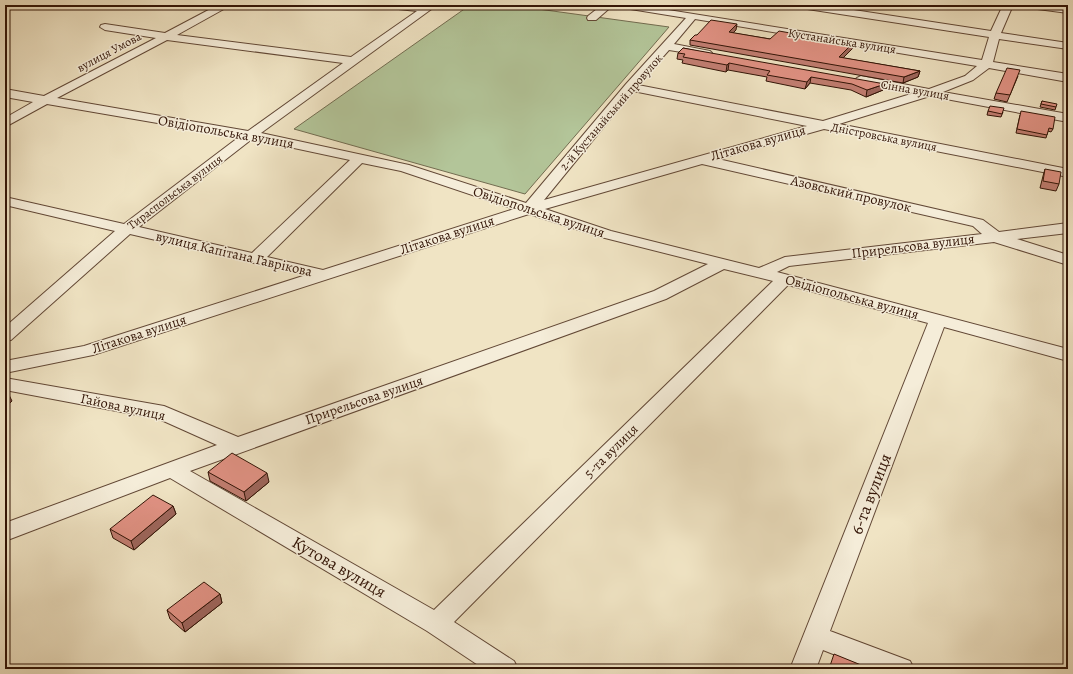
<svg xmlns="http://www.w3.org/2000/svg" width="1073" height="674" viewBox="0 0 1073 674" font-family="Alegreya,serif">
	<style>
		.green { fill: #b3c599; stroke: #726c50 }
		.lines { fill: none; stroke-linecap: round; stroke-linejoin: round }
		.minor-casing { stroke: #624836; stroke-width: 2 }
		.tertiary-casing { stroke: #624836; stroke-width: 2 }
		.minor { fill: #f5edd9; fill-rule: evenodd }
		.tertiary { fill: #f5edd9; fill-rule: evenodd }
		.wall { fill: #c27e72; stroke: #321406 }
		.shaded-wall { fill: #9e665c; stroke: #321406 }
		.building { fill: #e19284; stroke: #321406 }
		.labels { text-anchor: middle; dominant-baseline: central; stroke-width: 3; stroke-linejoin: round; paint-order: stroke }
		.far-street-label { font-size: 12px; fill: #321406; stroke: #f5edd9 }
		.street-label { font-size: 14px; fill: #321406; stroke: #f5edd9 }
		.near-street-label { font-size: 17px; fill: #321406; stroke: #f5edd9 }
	</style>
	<rect width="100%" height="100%" fill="#f0e4c4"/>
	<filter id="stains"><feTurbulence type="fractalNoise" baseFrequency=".005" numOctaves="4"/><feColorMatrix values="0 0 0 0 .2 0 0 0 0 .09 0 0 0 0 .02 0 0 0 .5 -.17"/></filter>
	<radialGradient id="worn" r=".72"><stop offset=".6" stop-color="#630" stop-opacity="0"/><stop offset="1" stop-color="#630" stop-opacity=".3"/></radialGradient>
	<path class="green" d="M 470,5 L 509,5 L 669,27 L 525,194 L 294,129 Z"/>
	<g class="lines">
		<defs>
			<path id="minor" d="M 218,5 L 231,5 L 177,35 L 351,57 L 417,11 L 389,8 L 384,5 L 437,5 L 261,133 L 409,165 L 526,203 L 626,84 L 686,18 L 612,6 L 596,20 L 588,20 L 587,18 L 588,16 L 602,5 L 637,5 L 982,60 L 989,37 L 801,8 L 796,5 L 821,5 L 991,31 L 1003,5 L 1013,5 L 1001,33 L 1068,43 L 1068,49 L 999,39 L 993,62 L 1068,74 L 1068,82 L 989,68 L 973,80 L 943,92 L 1068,114 L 1068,122 L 930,96 L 839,124 L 1068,169 L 1068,177 L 824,129 L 718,159 L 983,220 L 999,232 L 1068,223 L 1068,233 L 1017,239 L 1068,255 L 1068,265 L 994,242 L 789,266 L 777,272 L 1068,349 L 1068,361 L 944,327 L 830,631 L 910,661 L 914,669 L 871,669 L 823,650 L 816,669 L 790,669 L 928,323 L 788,285 L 454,622 L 514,661 L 518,669 L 484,669 L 427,631 L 170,478 L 5,541 L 5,523 L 217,445 L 159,419 L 5,390 L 5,378 L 164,406 L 238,437 L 654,291 L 708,264 L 601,237 L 529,214 L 93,355 L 5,373 L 5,361 L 84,346 L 306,275 L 130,234 L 11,340 L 5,341 L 5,327 L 115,231 L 5,205 L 5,197 L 124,224 L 239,137 L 47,104 L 5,127 L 5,118 L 33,102 L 5,97 L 5,89 L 44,96 L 156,38 L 105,30 L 100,27 L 101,25 L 105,24 L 165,33 ZM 695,19 L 977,66 L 965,76 L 929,89 L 861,76 L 857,78 L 855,80 L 857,82 L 914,93 L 823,121 L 638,85 L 669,50 L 706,56 L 710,55 L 712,53 L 710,51 L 674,44 ZM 167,40 L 343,63 L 248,131 L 57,98 ZM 633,91 L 807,126 L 544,200 ZM 252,139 L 350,160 L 252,253 L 139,227 ZM 362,163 L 401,171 L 514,209 L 323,270 L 267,257 ZM 702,164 L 973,226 L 982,234 L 785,257 L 759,268 L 611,231 L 545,209 ZM 724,269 L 773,281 L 434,610 L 190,471 L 666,299 Z
				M 1025,5 L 1053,5 L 1068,7 L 1068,13 L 1030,8 Z"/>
			<path id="tertiary" d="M 5,5 L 14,5 L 12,8 L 5,10 Z"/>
		</defs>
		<use href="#minor" class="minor-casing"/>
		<use href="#tertiary" class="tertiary-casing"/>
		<use href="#minor" class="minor"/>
		<use href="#tertiary" class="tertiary"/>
	</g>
	<path class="wall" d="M 736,30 L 733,33 L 770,39 L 853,48 L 843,58 L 920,71 L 918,77 L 903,83 L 690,45 L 690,40 L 697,35 Z
		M 683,48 L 883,90 L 866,97 L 851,90 L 810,83 L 805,89 L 766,81 L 767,77 L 728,70 L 726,72 L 682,63 L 683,60 L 677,59 L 678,53 Z
		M 1018,76 L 1007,102 L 994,99 L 996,93 Z
		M 1068,86 L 1068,113 L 1064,112 Z
		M 1042,101 L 1056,107 L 1055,110 L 1040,107 Z
		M 988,111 L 1003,112 L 1001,117 L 987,115 Z
		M 1020,115 L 1053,129 L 1051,132 L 1048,131 L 1046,138 L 1016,133 Z
		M 1045,169 L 1059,184 L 1056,191 L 1040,188 L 1043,176 Z
		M 208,472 L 269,482 L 246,501 L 210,481 Z
		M 173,506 L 176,514 L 134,550 L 113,538 L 110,529 Z
		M 220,594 L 222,603 L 185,632 L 170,619 L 167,610 Z"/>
	<path class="shaded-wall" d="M 737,24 L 736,30 L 728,38 L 729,32 Z
		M 854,42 L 853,48 L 838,63 L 839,57 Z
		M 729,63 L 728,70 L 726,72 L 727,65 Z
		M 920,71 L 918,77 L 903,83 L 904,77 Z
		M 811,77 L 810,83 L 805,89 L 807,82 Z
		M 885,84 L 883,90 L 866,97 L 867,90 Z
		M 8,393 L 12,401 L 5,408 L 5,396 Z
		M 267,473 L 269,482 L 246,501 L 244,492 Z
		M 173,506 L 176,514 L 134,550 L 131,541 Z
		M 220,594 L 222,603 L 185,632 L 182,623 Z"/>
	<path class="building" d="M 711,20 L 737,24 L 729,32 L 770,39 L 779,31 L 835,41 L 837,39 L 854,42 L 839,57 L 920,71 L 904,77 L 690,40 L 695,35 L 697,35 Z
		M 683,48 L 885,84 L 867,90 L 852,84 L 811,77 L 807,82 L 767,75 L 770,71 L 729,63 L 727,65 L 683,57 L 685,54 L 678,53 Z
		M 1007,68 L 1020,70 L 1010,95 L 996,93 Z
		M 1068,93 L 1068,107 L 1066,107 Z
		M 1042,101 L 1057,104 L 1056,107 L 1041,104 Z
		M 990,106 L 1004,108 L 1002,114 L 988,111 Z
		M 1021,111 L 1055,117 L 1053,129 L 1049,128 L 1047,135 L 1017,129 Z
		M 1045,169 L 1061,172 L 1059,184 L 1043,181 Z
		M 5,392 L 8,393 L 5,396 Z
		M 232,453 L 267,473 L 244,492 L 208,472 Z
		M 153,495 L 173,506 L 131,541 L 110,529 Z
		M 204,582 L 220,594 L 182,623 L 167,610 Z
		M 834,654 L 866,667 L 866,669 L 829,669 Z"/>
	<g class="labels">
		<g class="far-street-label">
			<text transform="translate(842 41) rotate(9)">Кустанайська вулиця</text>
			<text transform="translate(109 52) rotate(-28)">вулиця Умова</text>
			<text transform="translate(915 90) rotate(10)">Сінна вулиця</text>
			<text transform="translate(611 112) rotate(-49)">2-й Кустанайський провулок</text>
			<text transform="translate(884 137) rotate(11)">Дністровська вулиця</text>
			<text transform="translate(175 192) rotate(-37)">Тираспольська вулиця</text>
		</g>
		<g class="street-label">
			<text transform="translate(226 132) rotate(10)">Овідіопольська вулиця</text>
			<text transform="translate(758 143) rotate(-16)">Літакова вулиця</text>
			<text transform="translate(851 194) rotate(13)">Азовський провулок</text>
			<text transform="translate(539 212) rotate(18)">Овідіопольська вулиця</text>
			<text transform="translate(447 235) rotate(-18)">Літакова вулиця</text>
			<text transform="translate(913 246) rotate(-7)">Прирельсова вулиця</text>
			<text transform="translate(234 254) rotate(13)">вулиця Капітана Гаврікова</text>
			<text transform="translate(852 297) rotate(15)">Овідіопольська вулиця</text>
			<text transform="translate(139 334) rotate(-18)">Літакова вулиця</text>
			<text transform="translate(364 400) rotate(-19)">Прирельсова вулиця</text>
			<text transform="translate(123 407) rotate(12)">Гайова вулиця</text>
			<text transform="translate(611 451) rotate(-45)">5-та вулиця</text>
		</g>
		<g class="near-street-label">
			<text transform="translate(871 494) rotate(-69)">6-та вулиця</text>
			<text transform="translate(339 567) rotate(30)">Кутова вулиця</text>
		</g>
	</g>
	<rect width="1073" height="674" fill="none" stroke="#f0e4c4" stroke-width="20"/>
	<rect x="6" y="6" width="1061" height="662" fill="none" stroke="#321406" stroke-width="2"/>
	<rect x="10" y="10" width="1053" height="654" fill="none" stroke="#321406"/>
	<rect width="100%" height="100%" filter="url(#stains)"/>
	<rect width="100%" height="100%" fill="url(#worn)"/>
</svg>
